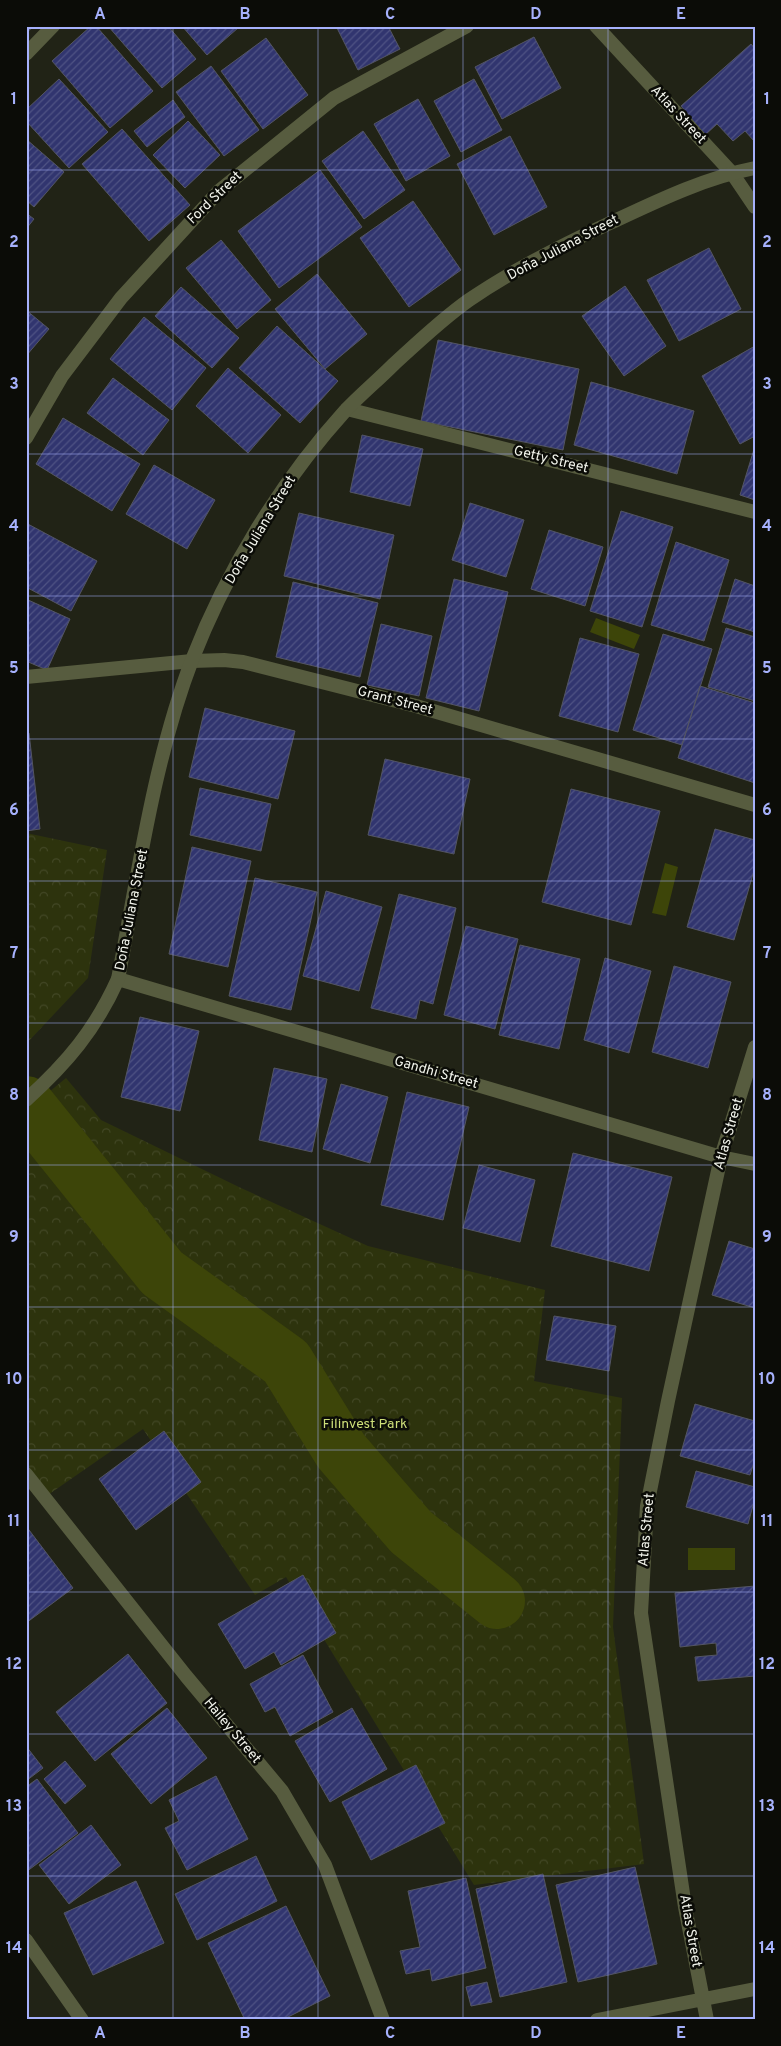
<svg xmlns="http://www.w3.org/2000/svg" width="781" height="2046" viewBox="0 0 781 2046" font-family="Overpass,sans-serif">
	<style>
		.forest { fill: url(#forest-crowns) }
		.water { fill: #3d4509 }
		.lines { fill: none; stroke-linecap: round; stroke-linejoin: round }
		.river { stroke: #3d4509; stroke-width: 56 }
		.building { fill: url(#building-hatch); stroke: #535564 }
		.minor { stroke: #575c3f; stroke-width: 14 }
		.tertiary { stroke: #575c3f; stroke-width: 14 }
		.grid { fill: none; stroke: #a6b1fc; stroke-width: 1; stroke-opacity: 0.55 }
		.labels { text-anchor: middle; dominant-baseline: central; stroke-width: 5; stroke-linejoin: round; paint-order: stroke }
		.street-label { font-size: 14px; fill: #f1f3eb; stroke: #0b0c07 }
		.park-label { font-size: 14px; fill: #cedf79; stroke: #0b0c07 }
		.neatline { fill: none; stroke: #a6b1fc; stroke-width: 2 }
		.grid-label { font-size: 16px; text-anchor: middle; font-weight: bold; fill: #a6b1fc }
	</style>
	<defs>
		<pattern id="forest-crowns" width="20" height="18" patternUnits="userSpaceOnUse" patternTransform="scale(1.25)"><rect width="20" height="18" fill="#2d330d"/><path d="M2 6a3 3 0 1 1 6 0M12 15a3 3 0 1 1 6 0" fill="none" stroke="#424725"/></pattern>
		<pattern id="building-hatch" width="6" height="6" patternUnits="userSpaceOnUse" patternTransform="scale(1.25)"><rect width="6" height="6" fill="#31356f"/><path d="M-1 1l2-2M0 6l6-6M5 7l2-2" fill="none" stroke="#4f5384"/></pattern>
	</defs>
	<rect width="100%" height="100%" fill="#212316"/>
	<path class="forest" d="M 26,833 L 107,850 L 88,978 L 26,1044 Z
		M 66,1078 L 101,1120 L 241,1188 L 368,1246 L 545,1290 L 534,1381 L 622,1398 L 613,1627 L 644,1864 L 474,1885 L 286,1577 L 255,1595 L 143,1429 L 45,1497 L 26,1472 L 26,1111 Z"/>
	<path class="water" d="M 596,618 L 640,635 L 634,649 L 590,632 Z
		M 665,863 L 678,867 L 666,916 L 652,913 Z
		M 688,1548 L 735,1548 L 735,1570 L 688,1570 Z"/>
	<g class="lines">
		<path class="river" d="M 26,1104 L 162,1273 L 286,1362 L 341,1451 L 411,1532 L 497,1601"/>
	</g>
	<path class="building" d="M 26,26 L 34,26 L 26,33 Z
		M 91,26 L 96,26 L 153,91 L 110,128 L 52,61 Z
		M 108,26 L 168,26 L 196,59 L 162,88 Z
		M 182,26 L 236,26 L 238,28 L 207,55 Z
		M 336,26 L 388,26 L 400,49 L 358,70 Z
		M 534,37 L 561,88 L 502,119 L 475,67 Z
		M 266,38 L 308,95 L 263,129 L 221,71 Z
		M 751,44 L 755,49 L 755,142 L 745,131 L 733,141 L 717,124 L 705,135 L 681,106 Z
		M 211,66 L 259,130 L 224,156 L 176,92 Z
		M 59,79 L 108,132 L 69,168 L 26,121 L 26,110 Z
		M 474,79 L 502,130 L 461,152 L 434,101 Z
		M 418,99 L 450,156 L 406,181 L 374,124 Z
		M 173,100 L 185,117 L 147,147 L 134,131 Z
		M 188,121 L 220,155 L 185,188 L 153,155 Z
		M 122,129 L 190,205 L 149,241 L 82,164 Z
		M 363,131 L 405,190 L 364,219 L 322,161 Z
		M 510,136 L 547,207 L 494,235 L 457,164 Z
		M 26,139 L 64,172 L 34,207 L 26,200 Z
		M 320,170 L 362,227 L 279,288 L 238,231 Z
		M 413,201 L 461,270 L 409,307 L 360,238 Z
		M 26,213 L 34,219 L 26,229 Z
		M 221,240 L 271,300 L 237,329 L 186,268 Z
		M 709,248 L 741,309 L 679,341 L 647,280 Z
		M 317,274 L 367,334 L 325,369 L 275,309 Z
		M 625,286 L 666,346 L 624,376 L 582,316 Z
		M 181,287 L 239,338 L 212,368 L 155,316 Z
		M 26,310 L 49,329 L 26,356 Z
		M 144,317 L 206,368 L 172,410 L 110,359 Z
		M 277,326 L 338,381 L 300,423 L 239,368 Z
		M 438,340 L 579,369 L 563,450 L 421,421 Z
		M 755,346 L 755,436 L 740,444 L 702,376 Z
		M 228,368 L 281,415 L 248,453 L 196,406 Z
		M 113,378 L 169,420 L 143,455 L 87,413 Z
		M 591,382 L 694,411 L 677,474 L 574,445 Z
		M 63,418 L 140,464 L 112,511 L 36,464 Z
		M 362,435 L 423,449 L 410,506 L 350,492 Z
		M 755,446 L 755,500 L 740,495 Z
		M 154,465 L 215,500 L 187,549 L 126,514 Z
		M 470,503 L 524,520 L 506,577 L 452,560 Z
		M 621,511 L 673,527 L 642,627 L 590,611 Z
		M 299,513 L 394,535 L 380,599 L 284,576 Z
		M 26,523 L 97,561 L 71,611 L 26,587 Z
		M 549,530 L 603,547 L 585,606 L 531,589 Z
		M 676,542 L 729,560 L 704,641 L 651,625 Z
		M 454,579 L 508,592 L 479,711 L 426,698 Z
		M 735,579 L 755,586 L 755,632 L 722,622 Z
		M 293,582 L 378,603 L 360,677 L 276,657 Z
		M 26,599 L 70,619 L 47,670 L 26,661 Z
		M 381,624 L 432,636 L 419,696 L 367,685 Z
		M 726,628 L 755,637 L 755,701 L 708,687 Z
		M 663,634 L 712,649 L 682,745 L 633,730 Z
		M 580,638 L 639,654 L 618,732 L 559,716 Z
		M 700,686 L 755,703 L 755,783 L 678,758 Z
		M 205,708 L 295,731 L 278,799 L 189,777 Z
		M 26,733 L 29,733 L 40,829 L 26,831 Z
		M 385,759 L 470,779 L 454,854 L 368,835 Z
		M 200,788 L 271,804 L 261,851 L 190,835 Z
		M 571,789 L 660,811 L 631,925 L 542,902 Z
		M 715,829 L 755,840 L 755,867 L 734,940 L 687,927 Z
		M 192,847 L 251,861 L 228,967 L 169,954 Z
		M 255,878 L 317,892 L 291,1010 L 229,996 Z
		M 326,891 L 382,907 L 359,991 L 303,976 Z
		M 399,894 L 456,908 L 433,1004 L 420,1000 L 416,1019 L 371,1008 Z
		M 466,926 L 518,939 L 495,1029 L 444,1015 Z
		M 520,945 L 580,959 L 559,1049 L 499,1035 Z
		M 605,958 L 651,971 L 629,1053 L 584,1040 Z
		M 674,966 L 731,982 L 708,1068 L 652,1052 Z
		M 140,1017 L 199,1031 L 180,1111 L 121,1097 Z
		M 274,1068 L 327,1079 L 312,1152 L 259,1140 Z
		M 341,1084 L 388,1097 L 370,1163 L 323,1149 Z
		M 407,1092 L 469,1107 L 443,1220 L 381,1205 Z
		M 573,1153 L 672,1177 L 649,1271 L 551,1246 Z
		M 479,1165 L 535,1180 L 520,1242 L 463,1228 Z
		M 729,1241 L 755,1249 L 755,1308 L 712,1295 Z
		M 554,1316 L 616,1326 L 609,1371 L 546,1360 Z
		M 695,1404 L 755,1421 L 755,1459 L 750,1475 L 680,1456 Z
		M 164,1431 L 201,1482 L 136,1530 L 99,1479 Z
		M 696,1471 L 755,1487 L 755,1498 L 748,1524 L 686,1507 Z
		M 26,1526 L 73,1588 L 26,1623 Z
		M 303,1575 L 336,1633 L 281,1665 L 274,1652 L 245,1669 L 218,1624 Z
		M 755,1586 L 755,1676 L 698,1681 L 695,1657 L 717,1655 L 716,1643 L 680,1647 L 675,1593 Z
		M 128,1654 L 167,1703 L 95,1761 L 56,1712 Z
		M 303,1655 L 333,1712 L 290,1736 L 275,1707 L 265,1712 L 250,1684 Z
		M 167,1708 L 207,1758 L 151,1804 L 111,1754 Z
		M 352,1708 L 387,1769 L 330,1802 L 295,1741 Z
		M 26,1746 L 43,1768 L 26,1781 Z
		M 65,1761 L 86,1786 L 65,1804 L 44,1779 Z
		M 416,1765 L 445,1823 L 371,1860 L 342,1802 Z
		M 216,1776 L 248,1839 L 187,1870 L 165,1828 L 179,1821 L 169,1800 Z
		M 37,1779 L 78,1833 L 26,1872 L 26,1787 Z
		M 91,1825 L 121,1865 L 69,1904 L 39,1865 Z
		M 256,1856 L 277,1901 L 197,1940 L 175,1894 Z
		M 635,1867 L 657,1964 L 578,1982 L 556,1885 Z
		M 543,1874 L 567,1982 L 500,1997 L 476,1889 Z
		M 466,1878 L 486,1968 L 432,1981 L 430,1969 L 406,1974 L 400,1951 L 420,1947 L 408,1891 Z
		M 136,1881 L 164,1943 L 93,1975 L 64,1913 Z
		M 286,1906 L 330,1996 L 282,2020 L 245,2020 L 208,1943 Z
		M 487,1982 L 492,2002 L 471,2006 L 466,1987 Z"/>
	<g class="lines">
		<path class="minor" d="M 596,26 L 732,173 L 755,207
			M 26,54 L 53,26
			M 347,409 L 755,512
			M 26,438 L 62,376 L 121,298 L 219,191 L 334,98 L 467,26
			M 26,677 L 192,661 L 224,660 L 243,662 L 416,706 L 755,805
			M 118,979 L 721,1157 L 755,1164
			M 26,1474 L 186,1676 L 282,1791 L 325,1865 L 383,2020
			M 26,1940 L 82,2020
			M 597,2020 L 755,1989
			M 707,2020 L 685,1907 L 641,1613 L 647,1506 L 668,1401 L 721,1157 L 755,1047"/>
		<path class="tertiary" d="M 26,1100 C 67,1063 95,1030 118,979 C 138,875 154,759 192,660 C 227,570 280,483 345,411 C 360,395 377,381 393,365 C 417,343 442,319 469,300 C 513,270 562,245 610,223 C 657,201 704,178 755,168"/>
	</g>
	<path class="grid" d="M 173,26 L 173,2020M 318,26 L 318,2020M 463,26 L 463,2020M 608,26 L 608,2020M 26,170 L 755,170M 26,312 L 755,312M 26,454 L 755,454M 26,596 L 755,596M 26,739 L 755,739M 26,881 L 755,881M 26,1023 L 755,1023M 26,1165 L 755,1165M 26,1307 L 755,1307M 26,1450 L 755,1450M 26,1592 L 755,1592M 26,1734 L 755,1734M 26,1876 L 755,1876"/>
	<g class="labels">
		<g class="street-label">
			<text transform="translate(678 115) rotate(47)">Atlas Street</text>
			<text transform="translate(215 198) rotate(-44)">Ford Street</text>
			<text transform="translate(563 248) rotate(-28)">Doña Juliana Street</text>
			<text transform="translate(551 460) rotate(14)">Getty Street</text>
			<text transform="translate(261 530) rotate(-59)">Doña Juliana Street</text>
			<text transform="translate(395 701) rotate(15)">Grant Street</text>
			<text transform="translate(132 910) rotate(-79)">Doña Juliana Street</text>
			<text transform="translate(436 1073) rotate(16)">Gandhi Street</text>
			<text transform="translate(729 1134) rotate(-74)">Atlas Street</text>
			<text transform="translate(647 1530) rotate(-85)">Atlas Street</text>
			<text transform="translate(232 1731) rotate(50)">Hailey Street</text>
			<text transform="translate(690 1931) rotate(80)">Atlas Street</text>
		</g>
		<g class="park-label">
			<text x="365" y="1424">Filinvest Park</text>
		</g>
	</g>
	<rect width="781" height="2046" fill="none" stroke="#0b0c07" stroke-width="55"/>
	<rect x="28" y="28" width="726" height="1990" class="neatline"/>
	<g class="grid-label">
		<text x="100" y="19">A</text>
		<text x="245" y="19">B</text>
		<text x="390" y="19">C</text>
		<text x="536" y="19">D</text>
		<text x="681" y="19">E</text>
		<text x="14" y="104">1</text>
		<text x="767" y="104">1</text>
		<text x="14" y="247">2</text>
		<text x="767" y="247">2</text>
		<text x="14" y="389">3</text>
		<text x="767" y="389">3</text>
		<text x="14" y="531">4</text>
		<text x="767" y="531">4</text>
		<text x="14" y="673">5</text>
		<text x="767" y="673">5</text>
		<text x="14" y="815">6</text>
		<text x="767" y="815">6</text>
		<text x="14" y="958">7</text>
		<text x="767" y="958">7</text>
		<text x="14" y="1100">8</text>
		<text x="767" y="1100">8</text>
		<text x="14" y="1242">9</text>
		<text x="767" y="1242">9</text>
		<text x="14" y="1384">10</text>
		<text x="767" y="1384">10</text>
		<text x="14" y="1526">11</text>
		<text x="767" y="1526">11</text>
		<text x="14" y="1669">12</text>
		<text x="767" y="1669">12</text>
		<text x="14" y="1811">13</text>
		<text x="767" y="1811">13</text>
		<text x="14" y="1953">14</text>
		<text x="767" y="1953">14</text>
		<text x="100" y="2038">A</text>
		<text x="245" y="2038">B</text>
		<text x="390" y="2038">C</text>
		<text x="536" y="2038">D</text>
		<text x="681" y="2038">E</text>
	</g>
</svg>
